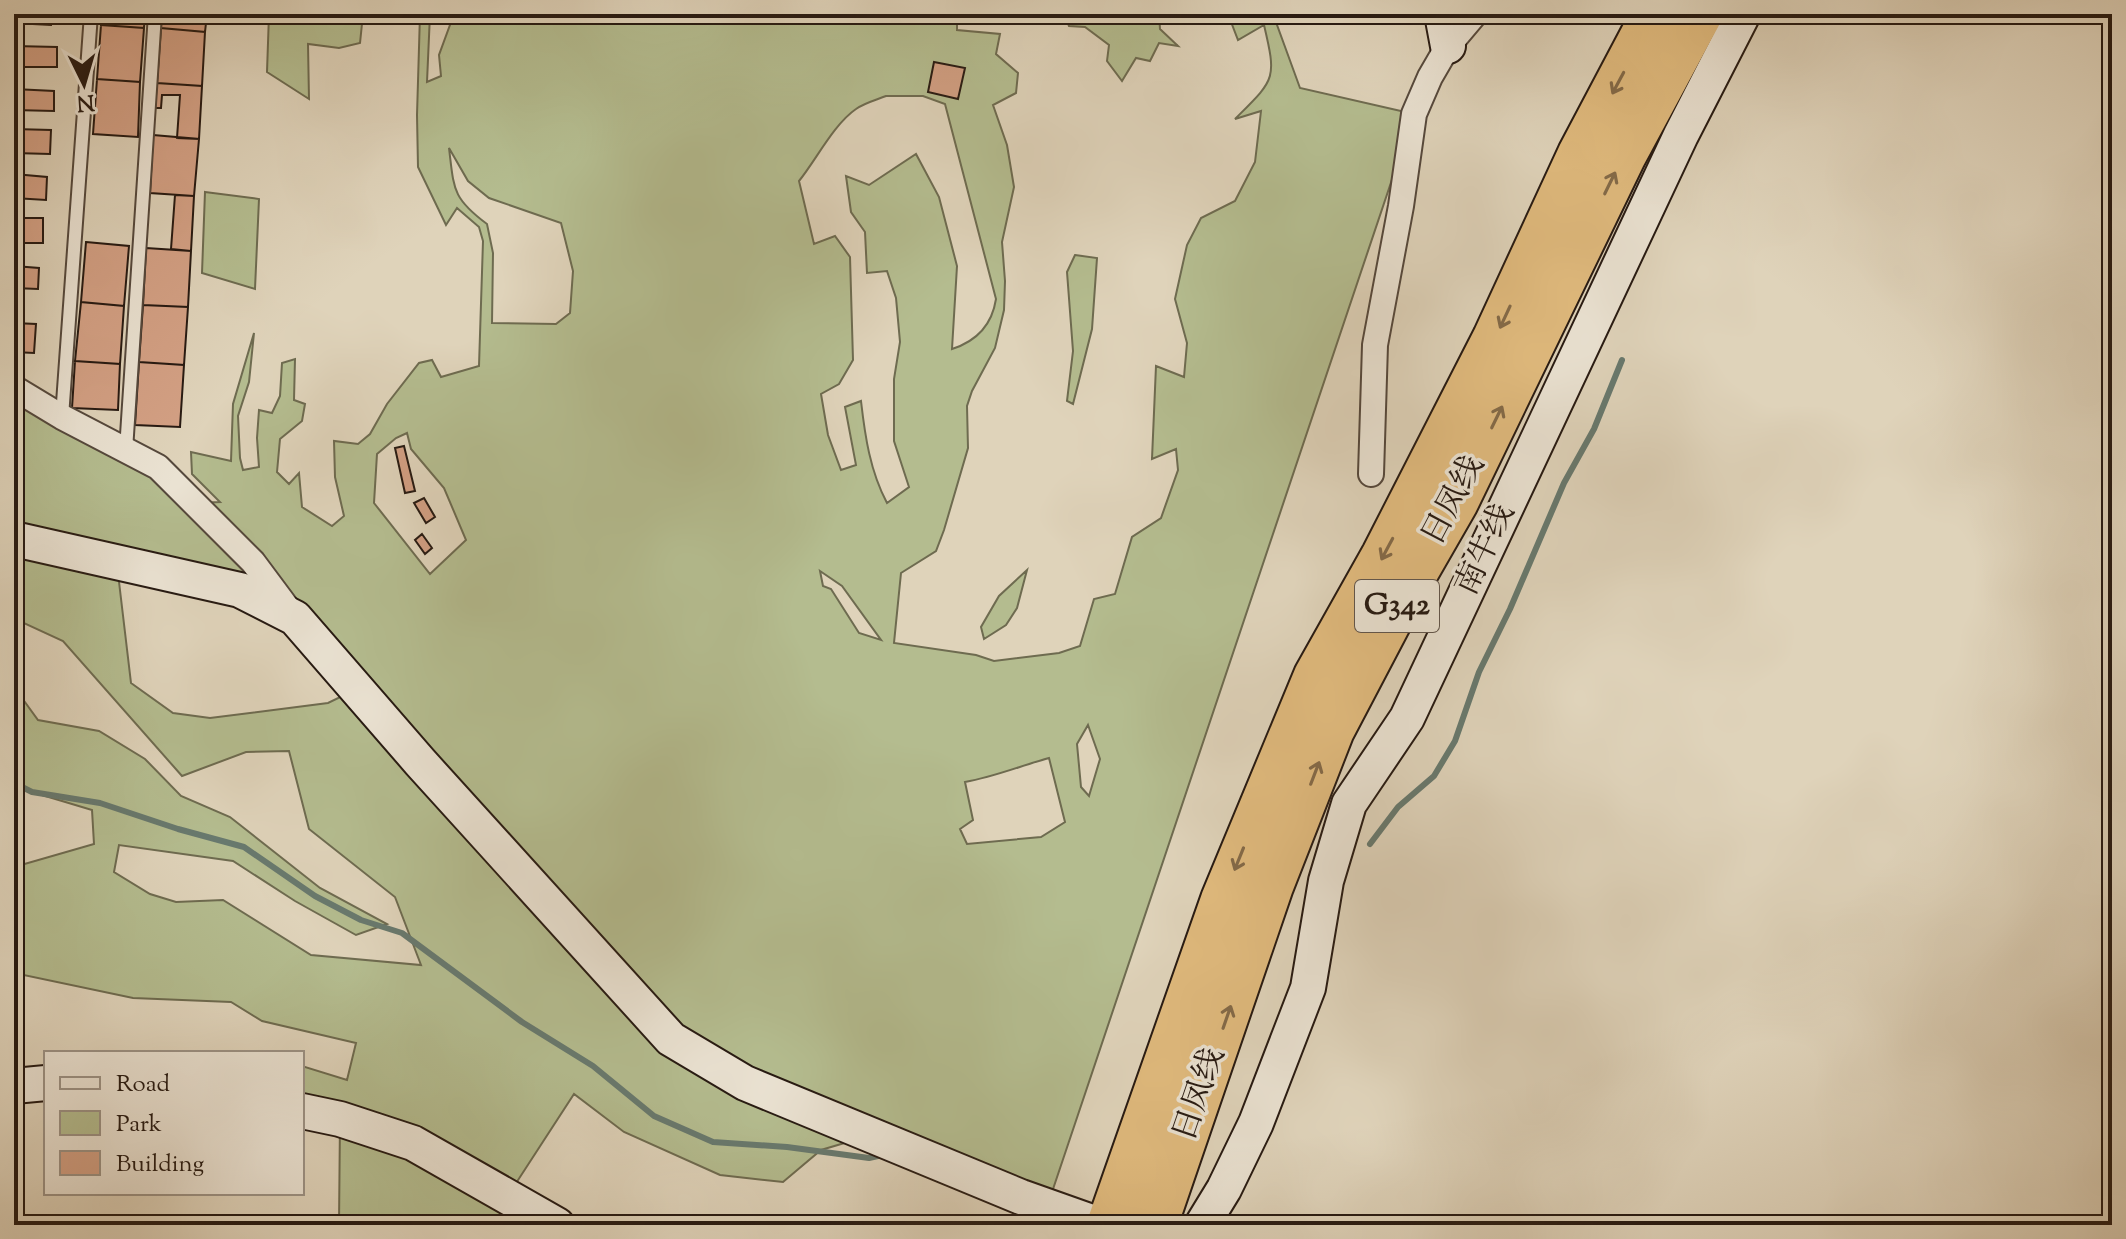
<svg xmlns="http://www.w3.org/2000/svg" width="2126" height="1239" viewBox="0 0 2126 1239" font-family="'Sorts Mill Goudy','Noto Serif SC',serif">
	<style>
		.green { fill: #b4bc8f; stroke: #6e6b50; stroke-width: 2; fill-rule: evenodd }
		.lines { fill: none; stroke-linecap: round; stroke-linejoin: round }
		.stream { stroke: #68796e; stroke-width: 6 }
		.building { fill: #d3a084; stroke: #271a12; stroke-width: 2 }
		.lane-casing { stroke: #55483c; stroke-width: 16 }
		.street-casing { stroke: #55483c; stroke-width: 28 }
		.secondary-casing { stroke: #271a12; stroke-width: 38 }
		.highway-casing { stroke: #271a12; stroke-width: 48 }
		.lane { stroke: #eae2d2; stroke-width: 12 }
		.street { stroke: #eae2d2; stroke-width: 24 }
		.secondary { stroke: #eae2d2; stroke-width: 34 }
		.highway { stroke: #e0ba7d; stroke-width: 44 }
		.oneway { stroke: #846a48 }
		.labels { text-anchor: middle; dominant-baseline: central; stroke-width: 7; stroke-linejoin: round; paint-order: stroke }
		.shield { fill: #eae2d2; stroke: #62564c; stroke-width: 2 }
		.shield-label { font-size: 30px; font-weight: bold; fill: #271a12 }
		.street-label { font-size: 32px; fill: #271a12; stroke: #eae2d2 }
	</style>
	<rect width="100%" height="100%" fill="#dfd3ba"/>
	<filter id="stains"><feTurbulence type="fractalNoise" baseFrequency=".0025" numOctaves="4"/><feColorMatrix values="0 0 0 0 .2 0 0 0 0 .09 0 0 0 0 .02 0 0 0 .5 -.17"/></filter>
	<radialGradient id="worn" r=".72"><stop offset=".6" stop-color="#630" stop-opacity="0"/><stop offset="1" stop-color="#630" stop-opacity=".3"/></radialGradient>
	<path class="green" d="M 269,14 L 363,14 L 360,43 L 339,48 L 308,44 L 309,99 L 267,72 Z
		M 420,14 L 430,14 L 427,82 L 441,76 L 439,55 L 454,14 L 977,14 L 957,21 L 957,30 L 1000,34 L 996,54 L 1018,73 L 1016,93 L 993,105 L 1007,145 L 1014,187 L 1002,242 L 1005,281 L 1004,310 L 995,348 L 972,391 L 967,406 L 968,448 L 944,530 L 936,551 L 901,573 L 894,643 L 976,655 L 994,661 L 1059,653 L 1080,646 L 1094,599 L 1115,594 L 1132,537 L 1161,518 L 1178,470 L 1176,449 L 1152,459 L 1156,366 L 1184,377 L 1187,343 L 1175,299 L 1187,245 L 1201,218 L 1235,201 L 1255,162 L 1261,111 L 1235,119 C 1275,79 1277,80 1264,25 L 1238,40 L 1228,14 L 1273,14 L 1300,88 L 1414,114 L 1047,1207 L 868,1136 L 821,1150 L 783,1182 L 720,1175 L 624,1132 L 574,1094 L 507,1197 L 557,1225 L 339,1225 L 340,1120 L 302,1111 L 302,1066 L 347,1080 L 356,1043 L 262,1021 L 231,1002 L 133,998 L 14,973 L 14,867 L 94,844 L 92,810 L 32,792 L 14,783 L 14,687 L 38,720 L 99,731 L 145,759 L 181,796 L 230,817 L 320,888 L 387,924 L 356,935 L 295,901 L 233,861 L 119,845 L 114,872 L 150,894 L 176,902 L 223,900 L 311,955 L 421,965 L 395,897 L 309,829 L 289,751 L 246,752 L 182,776 L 63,641 L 24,623 L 14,648 L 14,388 L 195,503 L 220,502 L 192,474 L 191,452 L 231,461 L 233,404 L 254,333 L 249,382 L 238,416 L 240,458 L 243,470 L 259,467 L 257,438 L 259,410 L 272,413 L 280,396 L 282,363 L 295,359 L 294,400 L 305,404 L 302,421 L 280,439 L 277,472 L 289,484 L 299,473 L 302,507 L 332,526 L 344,516 L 335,477 L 334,441 L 358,444 L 370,434 L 387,404 L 419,363 L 432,360 L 441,377 L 479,366 L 483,241 L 479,227 L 457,208 L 446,225 L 418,167 L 417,115 ZM 886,96 L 923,96 L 945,104 L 996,299 C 992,325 977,341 952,349 L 957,266 L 939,197 L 916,154 L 869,185 L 846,176 L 851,212 L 865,232 L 867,273 L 887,271 L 896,298 L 900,342 L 894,379 L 894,441 L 909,487 L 887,503 C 870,471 865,436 861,401 L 845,407 L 856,465 L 841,470 L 828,435 L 821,394 L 839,384 L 853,360 L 850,257 L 835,236 L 814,244 L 799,181 C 816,160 834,124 856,109 C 864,103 876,100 886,96 ZM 449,148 L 468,181 L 489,198 L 561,223 L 573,271 L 570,313 L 556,324 L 492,323 L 493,253 L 487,224 C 452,198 454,189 449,148 ZM 407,433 L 411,449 L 444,488 L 466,540 L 430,574 L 374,503 L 377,454 L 396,438 ZM 117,565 L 295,618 L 357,689 L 328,703 L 210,718 L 173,713 L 131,683 ZM 820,571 L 842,586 L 881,640 L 859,633 L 831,589 L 823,586 ZM 1088,725 L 1100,759 L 1089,796 L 1081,787 L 1077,744 ZM 1049,758 L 1065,822 L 1041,837 L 967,844 L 960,829 L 973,820 L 965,782 C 994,777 1020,766 1049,758 Z
		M 1064,14 L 1159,14 L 1160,29 L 1178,46 L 1159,43 L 1150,61 L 1136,58 L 1122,81 L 1107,61 L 1109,45 L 1085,27 L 1069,26 Z
		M 205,192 L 259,199 L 255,289 L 202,273 Z
		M 1075,255 L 1097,258 L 1092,329 L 1073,404 L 1067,401 L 1073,351 L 1067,272 Z
		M 1027,570 L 1017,608 L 1006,625 L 984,639 L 981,627 L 999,596 Z"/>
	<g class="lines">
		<path class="stream" d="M 14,783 L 32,792 L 100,803 L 178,829 L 244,847 L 315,896 L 361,920 L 402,933 L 522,1022 L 593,1066 L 654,1116 L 713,1142 L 787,1147 L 869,1158 L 878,1156
			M 1370,844 L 1398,807 L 1434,776 L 1455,741 L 1479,672 L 1510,609 L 1564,483 L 1594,429 L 1622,360"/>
	</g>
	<path class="building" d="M 14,14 L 52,14 L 51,25 L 14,23 Z
		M 102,14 L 145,14 L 144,28 L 101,25 Z
		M 162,14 L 207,14 L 205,32 L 161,28 Z
		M 101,25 L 144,28 L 140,82 L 97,79 Z
		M 161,28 L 205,32 L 202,86 L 157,83 Z
		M 14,46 L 57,47 L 57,67 L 14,67 Z
		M 934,62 L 965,68 L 958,99 L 928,92 Z
		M 97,79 L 140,82 L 138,137 L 93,134 Z
		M 157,83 L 202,86 L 199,139 L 177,138 L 180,95 L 162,95 L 161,108 L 155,108 Z
		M 14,89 L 54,91 L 54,111 L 14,110 Z
		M 14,129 L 51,130 L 50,154 L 14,153 Z
		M 153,135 L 199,139 L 194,196 L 150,193 Z
		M 14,174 L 47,177 L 46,200 L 14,198 Z
		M 175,195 L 194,196 L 191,251 L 171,249 Z
		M 14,218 L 43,218 L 43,243 L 14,243 Z
		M 86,242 L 129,246 L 124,306 L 81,302 Z
		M 146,248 L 191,251 L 188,307 L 143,305 Z
		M 14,266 L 39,268 L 38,289 L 14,288 Z
		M 81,302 L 124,306 L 120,364 L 75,361 Z
		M 143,305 L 188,307 L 184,365 L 139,362 Z
		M 14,323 L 36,324 L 34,353 L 14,352 Z
		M 75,361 L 120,364 L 118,410 L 72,408 Z
		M 139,362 L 184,365 L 180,427 L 135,425 Z
		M 404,446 L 415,491 L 405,493 L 395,448 Z
		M 424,498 L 435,517 L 426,523 L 414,503 Z
		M 422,534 L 432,548 L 425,554 L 415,540 Z"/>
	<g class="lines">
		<defs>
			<path id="lane" d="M 62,417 L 91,14
				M 126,450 L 155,14"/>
			<path id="street" d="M 14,388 L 62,417 L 158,467 L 253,562 L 291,613
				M 1371,474 L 1375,345 L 1401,206 L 1414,114 L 1430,77 L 1448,46 L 1475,14"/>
			<path id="secondary" d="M 1442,14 L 1448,46
				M 14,539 L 240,590 L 295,618 L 420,762 L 671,1039 L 745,1083 L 1021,1197 L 1100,1225
				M 14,1086 L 46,1083
				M 302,1111 L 340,1119 L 413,1143 L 557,1225
				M 1202,1225 L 1224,1189 L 1256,1123 L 1308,988 L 1326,881 L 1349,804 L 1407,718 L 1681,135 L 1743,14"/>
			<path id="highway" d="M 1109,1225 L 1223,900 L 1316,676 L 1384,555 L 1495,338 L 1580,154 L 1654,14
				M 1155,1225 L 1271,886 L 1332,730 L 1406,589 L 1456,502 L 1624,155 L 1700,14"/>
		</defs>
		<use href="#lane" class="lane-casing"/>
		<use href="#street" class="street-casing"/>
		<use href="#secondary" class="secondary-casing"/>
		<use href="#highway" class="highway-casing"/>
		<use href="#lane" class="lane"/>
		<use href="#street" class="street"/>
		<use href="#secondary" class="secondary"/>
		<use href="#highway" class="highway"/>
	</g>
	<defs><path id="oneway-shaft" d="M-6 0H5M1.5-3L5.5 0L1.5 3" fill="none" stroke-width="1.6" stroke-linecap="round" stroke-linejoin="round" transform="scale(2)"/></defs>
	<g class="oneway">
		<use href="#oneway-shaft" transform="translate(1618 83) rotate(118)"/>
		<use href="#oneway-shaft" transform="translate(1610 183) rotate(-64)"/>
		<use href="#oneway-shaft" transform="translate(1505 317) rotate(115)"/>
		<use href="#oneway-shaft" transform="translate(1497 417) rotate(-64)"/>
		<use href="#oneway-shaft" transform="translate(1387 549) rotate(118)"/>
		<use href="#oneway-shaft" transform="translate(1315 773) rotate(-69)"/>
		<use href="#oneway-shaft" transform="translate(1239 859) rotate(112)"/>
		<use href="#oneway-shaft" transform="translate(1227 1017) rotate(-71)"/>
	</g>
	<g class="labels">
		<rect class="shield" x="1355" y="580" width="84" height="52" rx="6"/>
		<g class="shield-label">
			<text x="1397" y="606">G342</text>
		</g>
		<g class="street-label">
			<text transform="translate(1454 501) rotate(-62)">日凤线</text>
			<text transform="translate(1486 550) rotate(-65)">南牛线</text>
			<text transform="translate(1200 1095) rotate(-71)">日凤线</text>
		</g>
	</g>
	<rect width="2126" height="1239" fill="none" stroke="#dfd3ba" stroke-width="48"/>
	<rect x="16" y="16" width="2094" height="1207" fill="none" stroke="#271a12" stroke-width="4"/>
	<rect x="24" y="24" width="2078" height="1191" fill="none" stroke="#271a12" stroke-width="2"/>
	<rect x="44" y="1051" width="260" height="144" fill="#eae2d2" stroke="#9c9285" stroke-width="2"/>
	<rect x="60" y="1077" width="40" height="12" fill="#eae2d2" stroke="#9c9285" stroke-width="2"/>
	<text x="116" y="1091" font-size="24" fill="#271a12">Road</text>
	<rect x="60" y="1111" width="40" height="24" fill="#b4bc8f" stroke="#9c9285" stroke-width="2"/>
	<text x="116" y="1131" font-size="24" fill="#271a12">Park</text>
	<rect x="60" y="1151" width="40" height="24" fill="#d3a084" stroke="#9c9285" stroke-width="2"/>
	<text x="116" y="1171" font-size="24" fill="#271a12">Building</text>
	<g transform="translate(84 84) rotate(175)" stroke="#eae2d2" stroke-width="6" paint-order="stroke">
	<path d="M0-6L14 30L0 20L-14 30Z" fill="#271a12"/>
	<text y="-12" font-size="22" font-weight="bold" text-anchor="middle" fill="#271a12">N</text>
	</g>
	<rect width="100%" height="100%" filter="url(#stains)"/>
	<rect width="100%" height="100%" fill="url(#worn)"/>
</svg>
